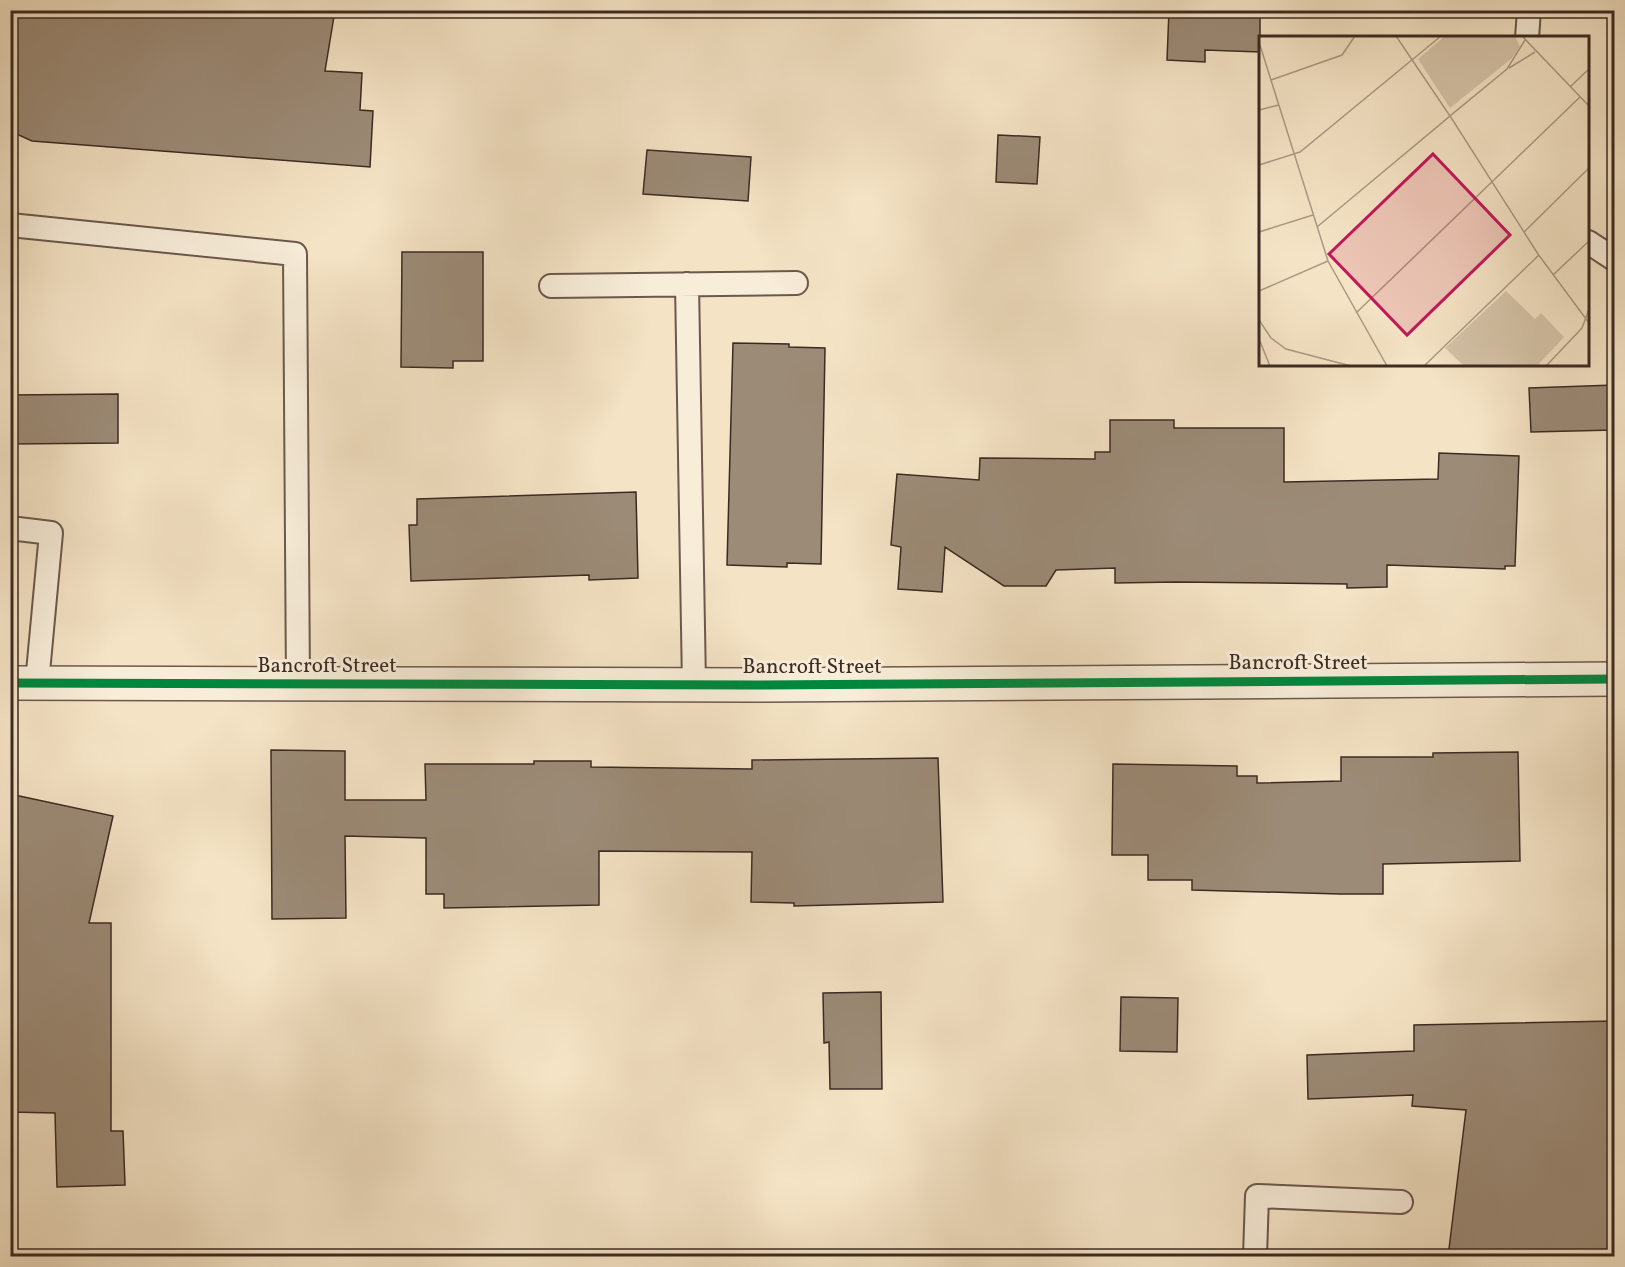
<svg xmlns="http://www.w3.org/2000/svg" width="1625" height="1267" viewBox="0 0 1625 1267" font-family="Vollkorn,serif">
	<style>
		.building { fill: #9c8b77; stroke: #3c2b23; stroke-width: 1.5 }
		.lines { fill: none; stroke-linecap: round; stroke-linejoin: round }
		.lane-casing { stroke: #6a594c; stroke-width: 26 }
		.street-casing { stroke: #6a594c; stroke-width: 36 }
		.lane { stroke: #f8edd9; stroke-width: 22 }
		.street { stroke: #f8edd9; stroke-width: 33 }
		.cycleway-casing { stroke: #f8edd9; stroke-width: 13 }
		.cycleway { stroke: #00873e; stroke-width: 9 }
		.labels { text-anchor: middle; dominant-baseline: central; stroke-width: 6; stroke-linejoin: round; paint-order: stroke }
		.street-label { font-size: 21px; fill: #3c2b23; stroke: #f8edd9 }
		.inset-road { fill: none; stroke: #aa9984; stroke-width: 1.5 }
		.view { fill: #c2185b; fill-opacity: 0.15; stroke: #c2185b; stroke-width: 3 }
		.inset-edge { fill: none; stroke: #3c2b23; stroke-width: 3 }
	</style>
	<rect width="100%" height="100%" fill="#f4e3c5"/>
	<filter id="stains"><feTurbulence type="fractalNoise" baseFrequency=".00333" numOctaves="4"/><feColorMatrix values="0 0 0 0 .2 0 0 0 0 .09 0 0 0 0 .02 0 0 0 .5 -.17"/></filter>
	<radialGradient id="worn" r=".72"><stop offset=".6" stop-color="#630" stop-opacity="0"/><stop offset="1" stop-color="#630" stop-opacity=".3"/></radialGradient>
	<path class="building" d="M 10,10 L 335,10 L 325,71 L 362,73 L 360,110 L 373,111 L 370,167 L 32,141 L 10,131 Z
		M 1169,10 L 1260,10 L 1260,52 L 1205,50 L 1205,62 L 1167,60 Z
		M 998,135 L 1040,137 L 1037,184 L 996,182 Z
		M 647,150 L 751,157 L 748,201 L 643,194 Z
		M 402,252 L 483,252 L 483,361 L 453,361 L 453,368 L 401,367 Z
		M 733,343 L 789,344 L 789,347 L 825,348 L 821,564 L 787,563 L 787,567 L 727,565 Z
		M 1614,385 L 1614,430 L 1531,432 L 1529,388 Z
		M 118,394 L 118,443 L 10,444 L 10,395 Z
		M 1110,420 L 1174,420 L 1174,428 L 1284,428 L 1284,482 L 1438,479 L 1439,453 L 1519,456 L 1515,566 L 1505,566 L 1505,569 L 1387,565 L 1387,587 L 1347,588 L 1347,584 L 1176,582 L 1115,583 L 1115,568 L 1056,570 L 1046,586 L 1004,586 L 945,547 L 942,592 L 898,589 L 901,547 L 891,545 L 897,474 L 979,480 L 980,458 L 1095,459 L 1095,452 L 1110,452 Z
		M 636,492 L 638,578 L 589,580 L 589,575 L 411,581 L 409,525 L 417,525 L 417,499 Z
		M 271,750 L 345,751 L 345,800 L 426,800 L 425,764 L 534,764 L 534,761 L 591,761 L 591,767 L 752,769 L 752,760 L 938,758 L 943,902 L 794,906 L 794,903 L 751,902 L 752,852 L 599,851 L 599,905 L 444,908 L 444,894 L 426,894 L 426,838 L 345,836 L 346,918 L 272,919 Z
		M 1518,752 L 1520,861 L 1383,864 L 1383,894 L 1340,894 L 1192,890 L 1192,880 L 1148,880 L 1148,855 L 1112,855 L 1113,764 L 1237,766 L 1237,776 L 1257,776 L 1257,783 L 1341,781 L 1341,757 L 1433,757 L 1433,753 Z
		M 10,794 L 113,816 L 89,923 L 111,923 L 111,1131 L 123,1131 L 125,1185 L 57,1187 L 55,1113 L 10,1112 Z
		M 881,992 L 882,1089 L 830,1089 L 829,1042 L 824,1043 L 823,993 Z
		M 1121,997 L 1178,998 L 1177,1052 L 1120,1051 Z
		M 1614,1021 L 1614,1150 L 1607,1257 L 1448,1257 L 1466,1110 L 1412,1106 L 1413,1095 L 1308,1099 L 1307,1055 L 1414,1051 L 1414,1025 Z"/>
	<g class="lines">
		<defs>
			<path id="lane" d="M 1527,38 L 1529,10
				M 10,225 L 295,254 L 298,684
				M 1588,242 L 1614,259
				M 687,284 L 694,685
				M 551,286 L 796,283
				M 10,528 L 51,533 L 37,683
				M 1255,1256 L 1257,1196 L 1401,1202"/>
			<path id="street" d="M 10,683 L 754,685 L 1614,679"/>
		</defs>
		<use href="#lane" class="lane-casing"/>
		<use href="#street" class="street-casing"/>
		<use href="#lane" class="lane"/>
		<use href="#street" class="street"/>
		<defs>
			<path id="cycleway" d="M 10,683 L 754,685 L 1614,679"/>
		</defs>
		<use href="#cycleway" class="cycleway-casing"/>
		<use href="#cycleway" class="cycleway"/>
	</g>
	<g class="labels">
		<g class="street-label">
			<text x="1298" y="663">Bancroft Street</text>
			<text x="327" y="666">Bancroft Street</text>
			<text x="812" y="667">Bancroft Street</text>
		</g>
	</g>
	<g transform="translate(1259 36)">
		<rect width="330" height="330" fill="#f4e3c5"/>
		<path d="M 186,0 L 256,0 L 261,11 L 252,23 L 191,72 L 159,23 ZM 247,255 L 276,283 L 282,277 L 305,301 L 278,330 L 205,330 L 186,312 Z" fill="#d5c4a9"/>
		<path class="inset-road" d="M 264,1 L 330,70M 266,4 L 248,33 L 191,80 L 279,218 L 330,287M 0,6 L 69,225 L 128,330M 250,32 L 276,16M 12,44 L 83,19 L 96,0M 311,51 L 330,33M 0,74 L 20,69M 0,129 L 41,116 L 182,0M 58,191 L 191,80 L 137,0M 0,196 L 54,179M 265,196 L 330,132M 294,239 L 330,205M 0,255 L 69,225M 97,277 L 321,61M 0,284 L 12,302 L 27,313 L 92,330M 0,303 L 11,330M 165,330 L 280,219M 287,330 L 323,292 L 330,273"/>
		<path class="view" d="M 174,118 L 251,199 L 148,299 L 70,218 Z"/>
		<rect width="330" height="330" class="inset-edge"/>
	</g>
	<rect width="1625" height="1267" fill="none" stroke="#f4e3c5" stroke-width="36"/>
	<rect x="12" y="12" width="1601" height="1243" fill="none" stroke="#3c2b23" stroke-width="3"/>
	<rect x="18" y="18" width="1589" height="1231" fill="none" stroke="#3c2b23" stroke-width="1.5"/>
	<rect width="100%" height="100%" filter="url(#stains)"/>
	<rect width="100%" height="100%" fill="url(#worn)"/>
</svg>
